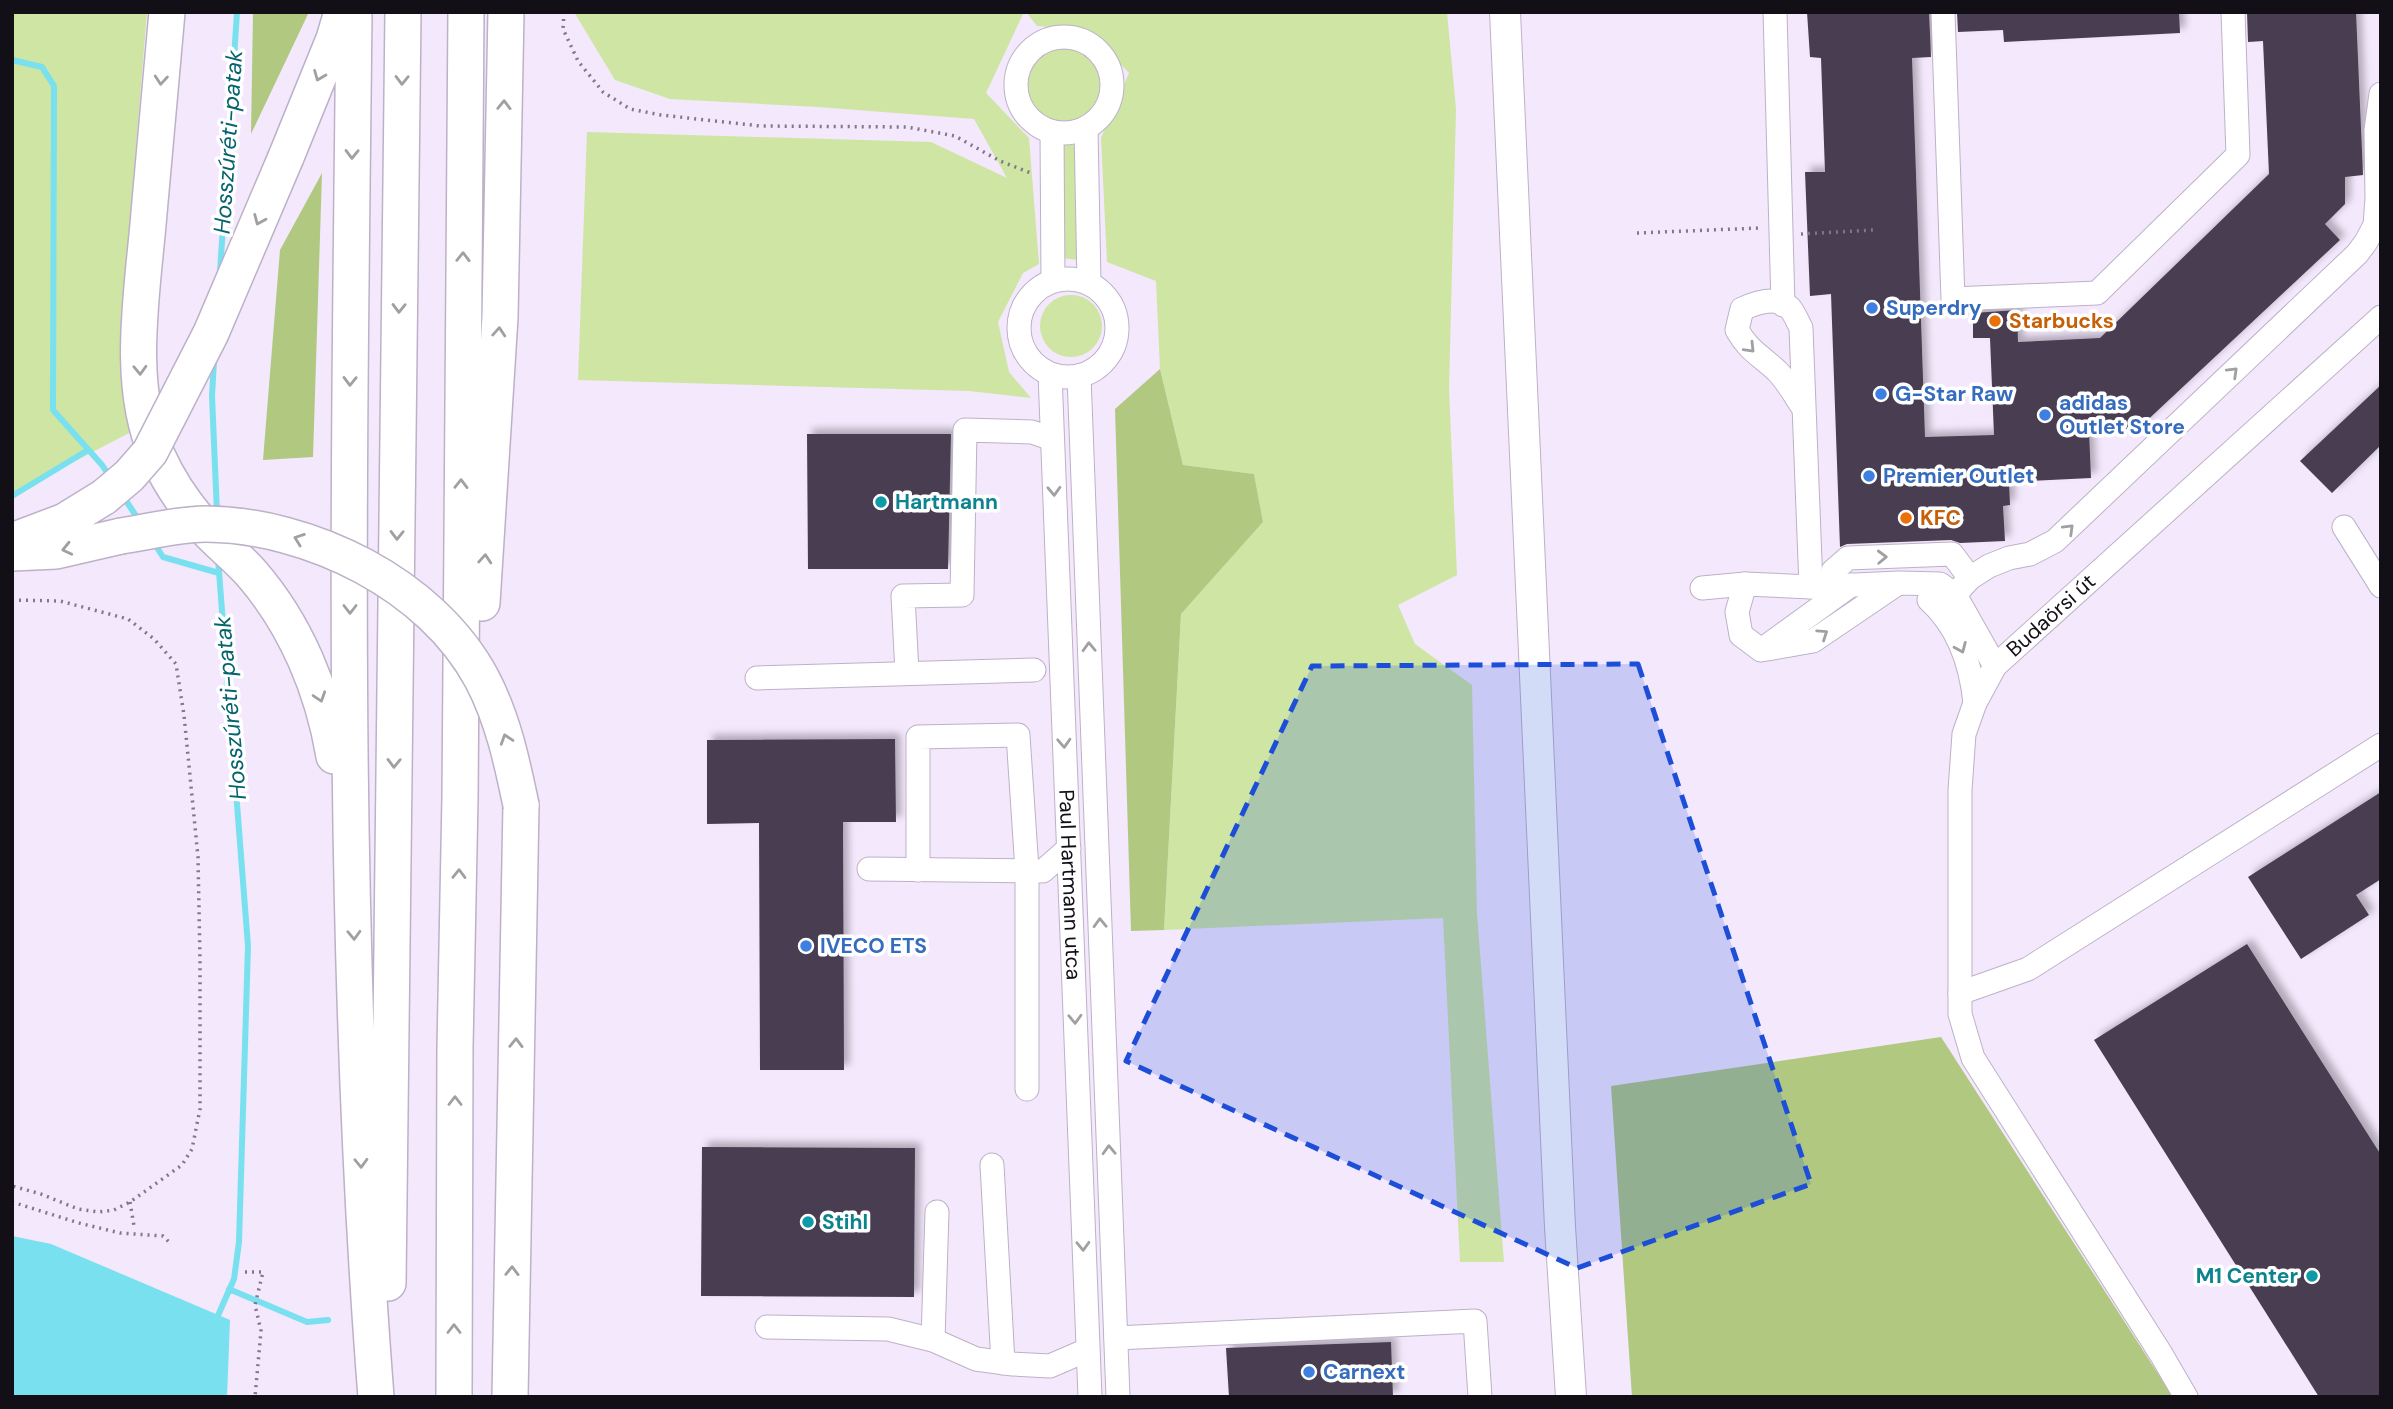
<svg xmlns="http://www.w3.org/2000/svg" width="2393" height="1409" viewBox="0 0 2393 1409" font-family="'DM Sans',sans-serif">
	<style>
		.green { fill: #cee5a3 }
		.forest { fill: #b0c880 }
		.water { fill: #78e0ee }
		.lines { fill: none; stroke-linecap: round; stroke-linejoin: round }
		.stream { stroke: #78e0ee; stroke-width: 6 }
		.building { fill: #483e51; filter: url(#shadow) }
		.minor-casing { stroke: #bdb1c8; stroke-width: 25 }
		.major-casing { stroke: #bdb1c8; stroke-width: 32 }
		.highway-casing { stroke: #bdb1c8; stroke-width: 38 }
		.path { stroke: #7f7886; stroke-width: 3.5; stroke-dasharray: 2 5; stroke-linecap: butt }
		.minor { stroke: #fff; stroke-width: 23 }
		.major { stroke: #fff; stroke-width: 30 }
		.highway { stroke: #fff; stroke-width: 35 }
		.highway-bridge-casing { stroke: #bdb1c8; stroke-width: 38; stroke-linecap: butt }
		.highway-bridge { stroke: #fff; stroke-width: 35 }
		.oneway { stroke: #a19fa2 }
		.marked { fill: #1d4ed8; fill-opacity: 0.2; stroke: #1d4ed8; stroke-width: 5; stroke-dasharray: 14 9; stroke-linejoin: round }
		.shop-dot { fill: #3f7fe0; stroke: #fff; stroke-width: 2.5 }
		.food-dot { fill: #e8710a; stroke: #fff; stroke-width: 2.5 }
		.culture-dot { fill: #0f9aa8; stroke: #fff; stroke-width: 2.5 }
		.labels { text-anchor: middle; dominant-baseline: central; stroke-width: 7; stroke-linejoin: round; paint-order: stroke }
		.shop-label { font-size: 21px; font-weight: bold; fill: #366cbe; stroke: #fff; text-anchor: start }
		.food-label { font-size: 21px; font-weight: bold; fill: #c56008; stroke: #fff; text-anchor: start }
		.culture-label { font-size: 21px; font-weight: bold; fill: #0d838f; stroke: #fff; text-anchor: start }
		.street-label { font-size: 21px; fill: #130f17; stroke: #fff }
		.water-label { font-size: 23px; font-style: italic; fill: #04636d; stroke: #fff }
	</style>
	<defs>
		<filter id="shadow"><feDropShadow dx="5.5" dy="-5.5" stdDeviation="3.5" flood-color="#0004"/></filter>
	</defs>
	<rect width="100%" height="100%" fill="#f3e8fc"/>
	<path class="green" d="M 12,12 L 147,12 L 121,328 L 131,432 L 12,494 Z
		M 574,12 L 1024,12 L 986,93 L 1029,138 L 1039,264 L 1023,273 L 998,322 L 1009,372 L 1031,398 L 969,391 L 578,380 L 587,132 L 931,142 L 1007,178 L 974,119 L 818,107 L 670,99 L 615,80 Z
		M 1026,12 L 1447,12 L 1456,109 L 1449,389 L 1457,575 L 1398,605 L 1415,644 L 1472,685 L 1477,914 L 1504,1262 L 1460,1262 L 1443,918 L 1164,930 L 1181,614 L 1263,522 L 1254,474 L 1183,465 L 1160,369 L 1156,281 L 1107,262 L 1101,138 L 1129,73 L 1088,30 L 1037,26 Z
		M1021 86a40 40 0 1 1 80 0a40 40 0 1 1-80 0Z
		M 1064,144 L 1079,146 L 1078,260 L 1061,258 Z
		M1040 326a31 31 0 1 1 62 0a31 31 0 1 1-62 0Z"/>
	<path class="forest" d="M 253,12 L 309,12 L 251,134 Z
		M 322,173 L 313,457 L 263,460 L 280,250 Z
		M 1160,369 L 1183,465 L 1254,474 L 1263,522 L 1181,614 L 1164,930 L 1131,931 L 1115,409 Z
		M 1941,1037 L 2173,1397 L 1632,1397 L 1611,1086 Z"/>
	<path class="water" d="M 12,1236 L 51,1244 L 230,1320 L 227,1397 L 12,1397 Z"/>
	<g class="lines">
		<path class="stream" d="M 12,60 L 42,67 L 54,86 L 53,410 L 102,465 L 111,478
			M 220,272 L 237,12
			M 214,360 L 212,396 L 217,513
			M 12,496 L 88,450
			M 123,496 L 140,522
			M 154,543 L 163,557 L 219,573
			M 229,1289 L 307,1322 L 328,1320
			M 216,1320 L 234,1279 L 239,1242 L 248,946 L 218,559"/>
	</g>
	<path class="building" d="M 1807,12 L 1929,12 L 1931,57 L 1912,58 L 1925,437 L 1994,435 L 1990,338 L 1973,338 L 1973,313 L 2017,310 L 2018,342 L 2100,338 L 2269,174 L 2263,41 L 2248,42 L 2247,12 L 2356,12 L 2363,175 L 2345,177 L 2345,204 L 2325,224 L 2340,240 L 2139,428 L 2089,431 L 2091,478 L 2009,482 L 2010,505 L 2003,506 L 2005,541 L 1960,543 L 1951,540 L 1847,544 L 1840,547 L 1831,294 L 1810,296 L 1805,172 L 1825,172 L 1821,58 L 1810,57 Z
		M 1957,12 L 2179,12 L 2180,33 L 2004,42 L 2003,30 L 1958,32 Z
		M 2381,385 L 2381,445 L 2332,493 L 2300,461 Z
		M 807,434 L 951,434 L 948,569 L 808,569 Z
		M 895,739 L 896,822 L 843,822 L 844,1070 L 760,1070 L 759,823 L 707,824 L 707,740 Z
		M 2381,792 L 2381,879 L 2356,895 L 2369,915 L 2301,959 L 2248,877 Z
		M 2247,944 L 2381,1155 L 2381,1397 L 2319,1397 L 2094,1040 Z
		M 702,1147 L 915,1148 L 914,1297 L 701,1296 Z
		M 1391,1342 L 1393,1397 L 1229,1397 L 1226,1348 Z"/>
	<g class="lines">
		<defs>
			<g id="minor">
				<path d="M 1775,12 L 1783,305"/>
				<path d="M 1943,12 L 1953,299 L 2097,293 L 2238,155 L 2233,12"/>
				<circle cx="1064" cy="85" r="48"/>
				<path d="M 1086,128 L 1089,283"/>
				<path d="M 1052,132 L 1053,281"/>
				<circle cx="1068" cy="328" r="49"/>
				<path id="s1" d="M 1050,374 L 1090,1397"/>
				<path d="M 1079,376 L 1118,1397"/>
				<path d="M 1804,409 C 1795,396 1788,382 1777,371 C 1760,355 1749,351 1737,330 L 1742,309 C 1755,303 1777,295 1790,308 C 1794,313 1798,322 1801,328 L 1811,587"/>
				<path d="M 2344,527 L 2381,586"/>
				<path d="M 1745,584 L 1737,612 L 1741,635 L 1761,650 L 1813,641 L 1897,584"/>
				<path d="M 1834,586 L 1833,571 L 1848,558 L 1952,554 L 1970,578"/>
				<path d="M 1702,588 L 1745,584 L 1811,587 L 1899,583 L 1940,584 L 1955,595 L 1995,666"/>
				<path d="M 1929,600 C 1959,627 1971,664 1975,703"/>
				<path d="M 1940,611 L 1970,578 L 1989,566 L 2009,558 L 2030,554 L 2055,541 L 2357,254 L 2366,242 L 2375,225 L 2377,199 L 2376,130 L 2381,94"/>
				<path d="M 1764,648 L 1851,585"/>
				<path d="M 907,673 L 903,596 L 962,595 L 965,430 L 1032,432 L 1052,439"/>
				<path d="M 757,678 L 1034,670"/>
				<path d="M 869,869 L 1043,871 L 1069,848"/>
				<path d="M 918,870 L 918,737 L 1018,735 L 1027,870 L 1027,1089"/>
				<path d="M 1960,993 L 2028,969 L 2381,745"/>
				<path d="M 992,1165 L 1003,1363"/>
				<path d="M 767,1327 L 888,1329 L 933,1340 L 976,1359 L 1013,1364 L 1050,1366 L 1087,1350"/>
				<path d="M 1116,1338 L 1475,1321 L 1480,1397"/>
				<path d="M 933,1340 L 937,1212"/>
				<path id="s2" d="M 2186,1397 L 2161,1354 L 1973,1058 L 1960,1014 L 1960,790 L 1964,734 L 1975,703 L 1995,666 L 2381,317"/>
			</g>
			<path id="major" d="M 1505,12 L 1560,1227 L 1571,1397"/>
			<path id="highway" d="M 167,12 C 161,79 155,146 149,213 C 143,289 125,383 157,455 C 169,482 187,508 207,530 C 221,545 238,558 252,574 C 296,625 323,690 334,756
				M 354,12 C 349,474 340,936 376,1397
				M 286,157 L 334,39 L 342,12
				M 12,541 L 65,521 L 104,497
				M 12,553 L 56,551 L 121,536
				M 482,603 L 500,317 L 506,12
				M 388,1283 L 403,12
				M 454,1397 L 455,1047 L 460,798 L 466,12
				M 510,1397 L 521,805"/>
		</defs>
		<use href="#minor" class="minor-casing"/>
		<use href="#major" class="major-casing"/>
		<use href="#highway" class="highway-casing"/>
		<path class="path" d="M 564,12 L 563,29 L 578,61 L 603,92 L 630,109 L 661,115 L 760,126 L 907,127 L 955,136 L 1000,161 L 1031,173
			M 1637,233 L 1760,228
			M 1801,234 L 1873,230
			M 12,600 L 60,601 L 128,619 L 154,639 L 176,664 L 184,715 L 198,857 L 200,961 L 200,1109 L 192,1149 L 182,1165 L 130,1202 L 114,1210 L 99,1212 L 78,1209 L 41,1194 L 12,1186
			M 12,1202 L 79,1223 L 120,1233 L 163,1236 L 171,1244
			M 130,1202 L 134,1226
			M 245,1272 L 263,1272 L 255,1305 L 261,1331 L 255,1397"/>
		<use href="#minor" class="minor"/>
		<use href="#major" class="major"/>
		<use href="#highway" class="highway"/>
		<defs>
			<path id="highway-bridge" d="M 104,497 L 129,476 L 150,452 L 211,333 L 286,157
				M 121,536 C 148,532 178,524 206,524 C 310,525 431,584 482,679 C 503,719 512,762 521,805"/>
		</defs>
		<use href="#highway-bridge" class="highway-bridge-casing"/>
		<use href="#highway-bridge" class="highway-bridge"/>
	</g>
	<defs><path id="oneway-chevron" d="M-2-3.5L2.5 0L-2 3.5" fill="none" stroke-width="1.6" stroke-linecap="round" stroke-linejoin="round" transform="scale(1.75)"/></defs>
	<g class="oneway">
		<use href="#oneway-chevron" transform="translate(319 76) rotate(112)"/>
		<use href="#oneway-chevron" transform="translate(161 80) rotate(95)"/>
		<use href="#oneway-chevron" transform="translate(402 80) rotate(91)"/>
		<use href="#oneway-chevron" transform="translate(504 105) rotate(-89)"/>
		<use href="#oneway-chevron" transform="translate(352 154) rotate(91)"/>
		<use href="#oneway-chevron" transform="translate(259 220) rotate(113)"/>
		<use href="#oneway-chevron" transform="translate(463 257) rotate(-89)"/>
		<use href="#oneway-chevron" transform="translate(399 308) rotate(91)"/>
		<use href="#oneway-chevron" transform="translate(499 332) rotate(-86)"/>
		<use href="#oneway-chevron" transform="translate(1750 348) rotate(46)"/>
		<use href="#oneway-chevron" transform="translate(140 370) rotate(88)"/>
		<use href="#oneway-chevron" transform="translate(2233 372) rotate(-44)"/>
		<use href="#oneway-chevron" transform="translate(350 381) rotate(91)"/>
		<use href="#oneway-chevron" transform="translate(461 484) rotate(-89)"/>
		<use href="#oneway-chevron" transform="translate(1054 491) rotate(88)"/>
		<use href="#oneway-chevron" transform="translate(2069 529) rotate(-44)"/>
		<use href="#oneway-chevron" transform="translate(397 535) rotate(91)"/>
		<use href="#oneway-chevron" transform="translate(299 539) rotate(-160)"/>
		<use href="#oneway-chevron" transform="translate(67 549) rotate(167)"/>
		<use href="#oneway-chevron" transform="translate(1882 557) rotate(-2)"/>
		<use href="#oneway-chevron" transform="translate(485 559) rotate(-86)"/>
		<use href="#oneway-chevron" transform="translate(350 609) rotate(90)"/>
		<use href="#oneway-chevron" transform="translate(1823 634) rotate(-34)"/>
		<use href="#oneway-chevron" transform="translate(1089 647) rotate(-92)"/>
		<use href="#oneway-chevron" transform="translate(1961 648) rotate(67)"/>
		<use href="#oneway-chevron" transform="translate(320 697) rotate(72)"/>
		<use href="#oneway-chevron" transform="translate(506 739) rotate(-108)"/>
		<use href="#oneway-chevron" transform="translate(1064 743) rotate(87)"/>
		<use href="#oneway-chevron" transform="translate(394 763) rotate(91)"/>
		<use href="#oneway-chevron" transform="translate(459 874) rotate(-89)"/>
		<use href="#oneway-chevron" transform="translate(1100 923) rotate(-92)"/>
		<use href="#oneway-chevron" transform="translate(354 935) rotate(88)"/>
		<use href="#oneway-chevron" transform="translate(1075 1019) rotate(88)"/>
		<use href="#oneway-chevron" transform="translate(516 1043) rotate(-89)"/>
		<use href="#oneway-chevron" transform="translate(455 1101) rotate(-90)"/>
		<use href="#oneway-chevron" transform="translate(1109 1150) rotate(-92)"/>
		<use href="#oneway-chevron" transform="translate(361 1163) rotate(88)"/>
		<use href="#oneway-chevron" transform="translate(1083 1246) rotate(88)"/>
		<use href="#oneway-chevron" transform="translate(512 1271) rotate(-89)"/>
		<use href="#oneway-chevron" transform="translate(454 1329) rotate(-90)"/>
	</g>
	<path class="marked" d="M 1638,664 L 1811,1184 L 1577,1268 L 1126,1061 L 1312,666 Z"/>
	<g class="shop-dot">
		<circle cx="1872" cy="308" r="7"/>
		<circle cx="1881" cy="394" r="7"/>
		<circle cx="2045" cy="415" r="7"/>
		<circle cx="1869" cy="476" r="7"/>
		<circle cx="806" cy="946" r="7"/>
		<circle cx="1309" cy="1372" r="7"/>
	</g>
	<g class="food-dot">
		<circle cx="1995" cy="321" r="7"/>
		<circle cx="1906" cy="518" r="7"/>
	</g>
	<g class="culture-dot">
		<circle cx="881" cy="502" r="7"/>
		<circle cx="808" cy="1222" r="7"/>
		<circle cx="2312" cy="1276" r="7"/>
	</g>
	<g class="labels">
		<g class="shop-label">
			<text x="1886" y="308">Superdry</text>
			<text x="1895" y="394">G-Star Raw</text>
			<text x="2059" y="403">adidas<tspan x="2059" dy="24">Outlet Store</tspan></text>
			<text x="1883" y="476">Premier Outlet</text>
			<text x="820" y="946">IVECO ETS</text>
			<text x="1323" y="1372">Carnext</text>
		</g>
		<g class="food-label">
			<text x="2009" y="321">Starbucks</text>
			<text x="1920" y="518">KFC</text>
		</g>
		<g class="culture-label">
			<text x="895" y="502">Hartmann</text>
			<text x="822" y="1222">Stihl</text>
			<text x="2298" y="1276" text-anchor="end">M1 Center</text>
		</g>
		<g class="street-label">
			<text stroke="none"><textPath href="#s2" startOffset="877">Budaörsi út</textPath></text>
			<text stroke="none"><textPath href="#s1" startOffset="511">Paul Hartmann utca</textPath></text>
		</g>
		<g class="water-label">
			<text transform="translate(228 142) rotate(-86)">Hosszúréti-patak</text>
			<text transform="translate(230 708) rotate(-95)">Hosszúréti-patak</text>
		</g>
	</g>
	<rect width="2393" height="1409" fill="none" stroke="#130f17" stroke-width="28"/>
</svg>
